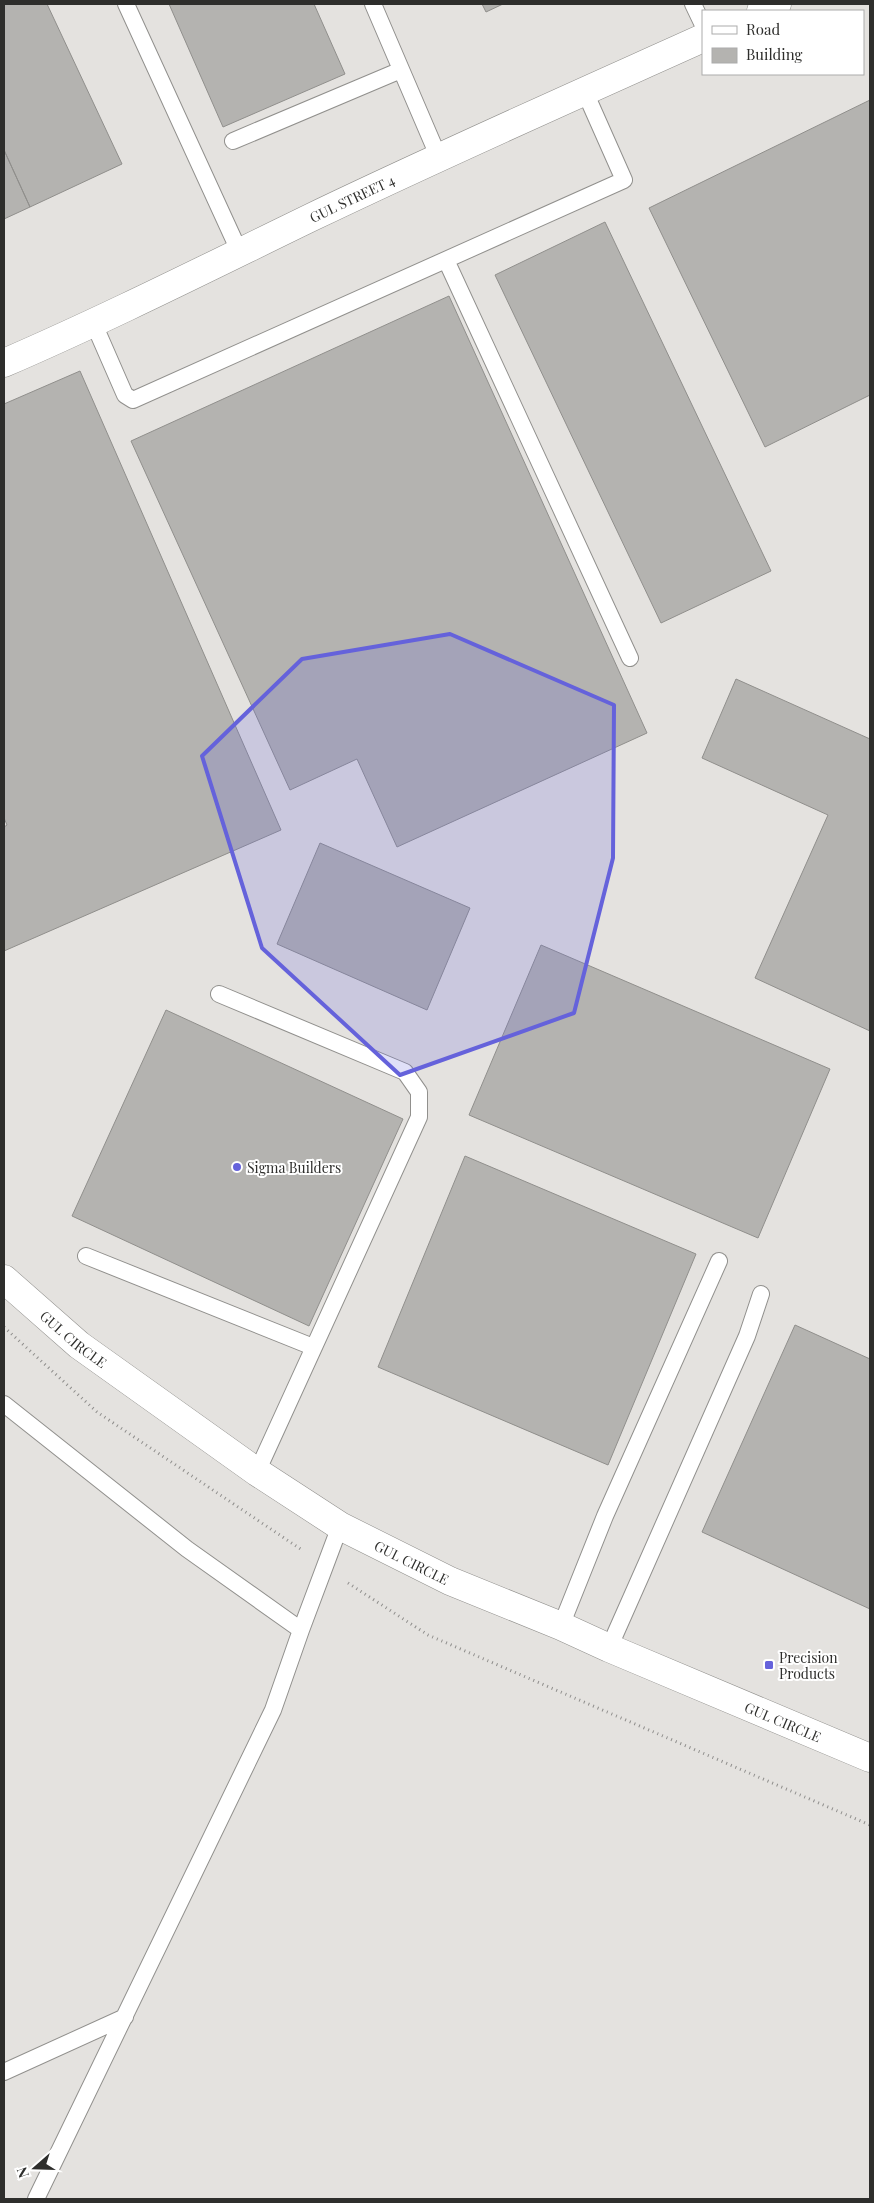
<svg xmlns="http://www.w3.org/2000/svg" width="874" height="2203" viewBox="0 0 874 2203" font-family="'Playfair Display',serif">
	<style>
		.building { fill: #b4b3b0; stroke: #908f8c }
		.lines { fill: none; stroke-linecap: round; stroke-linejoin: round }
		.lane-casing { stroke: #91908d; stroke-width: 18 }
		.street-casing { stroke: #91908d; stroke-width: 29 }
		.path { stroke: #8f8e8c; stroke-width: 3; stroke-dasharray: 1 4; stroke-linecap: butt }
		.lane { stroke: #fff; stroke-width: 16 }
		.street { stroke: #fff; stroke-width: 28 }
		.marked { fill: #6562db; fill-opacity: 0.2; stroke: #6562db; stroke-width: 4; stroke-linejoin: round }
		.poi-dot { fill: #6562db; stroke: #fff; stroke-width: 2 }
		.labels { text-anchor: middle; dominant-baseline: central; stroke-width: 4; stroke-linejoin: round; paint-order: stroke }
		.street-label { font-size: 14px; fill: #2e2e2c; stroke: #fff }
		.poi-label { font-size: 14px; fill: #2e2e2c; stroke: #fff; text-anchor: start }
	</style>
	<rect width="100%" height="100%" fill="#e4e2df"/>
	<path class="building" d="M 4,4 L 47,4 L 122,164 L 30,207 L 4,150 Z
		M 169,4 L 314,4 L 345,74 L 223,127 Z
		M 482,4 L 503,4 L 486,12 Z
		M 870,100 L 870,395 L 765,447 L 649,208 Z
		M 4,150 L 30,207 L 4,219 Z
		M 605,222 L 771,571 L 661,623 L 495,275 Z
		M 449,296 L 647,733 L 397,847 L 357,759 L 290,790 L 131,441 Z
		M 80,371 L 281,830 L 4,951 L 4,827 L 7,825 L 4,818 L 4,404 Z
		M 736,679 L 870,739 L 870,1031 L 755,978 L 828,815 L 702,758 Z
		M 320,843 L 470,908 L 427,1010 L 277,944 Z
		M 541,945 L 830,1069 L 758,1238 L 469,1115 Z
		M 166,1010 L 403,1119 L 309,1326 L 72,1216 Z
		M 465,1156 L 696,1254 L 608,1465 L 378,1367 Z
		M 795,1325 L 870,1359 L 870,1609 L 702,1532 Z"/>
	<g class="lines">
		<defs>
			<path id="lane" d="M 126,4 L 240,253
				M 373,4 L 439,158
				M 693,4 L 703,25
				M 233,141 L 401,70
				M 446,260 L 630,658
				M 94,324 L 125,395 L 133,400 L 624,180 L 585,92
				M 219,994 L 405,1072 L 419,1092 L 419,1117 L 257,1472
				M 86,1256 L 313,1347
				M 4,1404 L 187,1549 L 301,1630
				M 561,1626 L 605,1516 L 719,1261
				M 609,1648 L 747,1336 L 761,1294
				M 4,2072 L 125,2017
				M 36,2199 L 273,1710 L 301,1630 L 340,1526"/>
			<g id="street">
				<path d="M 761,11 L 777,4"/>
				<path id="s1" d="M 4,363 C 108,318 209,267 312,217 C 441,155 572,97 703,38"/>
				<path id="s2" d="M 4,1279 L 79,1345 L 257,1472 L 340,1526 L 450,1581 L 561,1626 L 609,1648 L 870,1758"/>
			</g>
		</defs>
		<use href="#lane" class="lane-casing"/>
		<use href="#street" class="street-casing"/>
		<path class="path" d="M 4,1327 L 97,1412 L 302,1550
			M 348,1583 L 428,1635 L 870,1825"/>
		<use href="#lane" class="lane"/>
		<use href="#street" class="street"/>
	</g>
	<path class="marked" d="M 450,634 L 614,705 L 613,858 L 574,1013 L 400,1075 L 262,948 L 202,756 L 302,659 Z"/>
	<g class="poi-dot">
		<circle cx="237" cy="1167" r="5"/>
		<rect x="764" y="1660" width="10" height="10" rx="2.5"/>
	</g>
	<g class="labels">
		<g class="street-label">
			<text stroke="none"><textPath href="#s1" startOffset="385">GUL STREET 4</textPath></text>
			<text stroke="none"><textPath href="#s2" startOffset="92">GUL CIRCLE</textPath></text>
			<text stroke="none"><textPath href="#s2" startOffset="498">GUL CIRCLE</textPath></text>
			<text stroke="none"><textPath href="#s2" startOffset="902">GUL CIRCLE</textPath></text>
		</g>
		<g class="poi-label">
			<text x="247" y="1167">Sigma Builders</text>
			<text x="779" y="1657">Precision<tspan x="779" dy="16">Products</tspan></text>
		</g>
	</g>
	<rect width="874" height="2203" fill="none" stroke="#2e2e2c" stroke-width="10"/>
	<rect x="702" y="10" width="162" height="65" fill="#ffffff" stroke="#ababab"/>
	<rect x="712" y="26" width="25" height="8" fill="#ffffff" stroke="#ababab"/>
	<text x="746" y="35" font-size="15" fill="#2e2e2c">Road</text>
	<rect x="712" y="48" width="25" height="15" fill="#b4b3b0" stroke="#ababab"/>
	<text x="746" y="60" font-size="15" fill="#2e2e2c">Building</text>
	<g transform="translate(35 2168) rotate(250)" stroke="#ffffff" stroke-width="4" paint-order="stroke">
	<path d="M0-4L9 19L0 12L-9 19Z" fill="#2e2e2c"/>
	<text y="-8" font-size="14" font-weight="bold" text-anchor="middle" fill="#2e2e2c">N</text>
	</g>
</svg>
